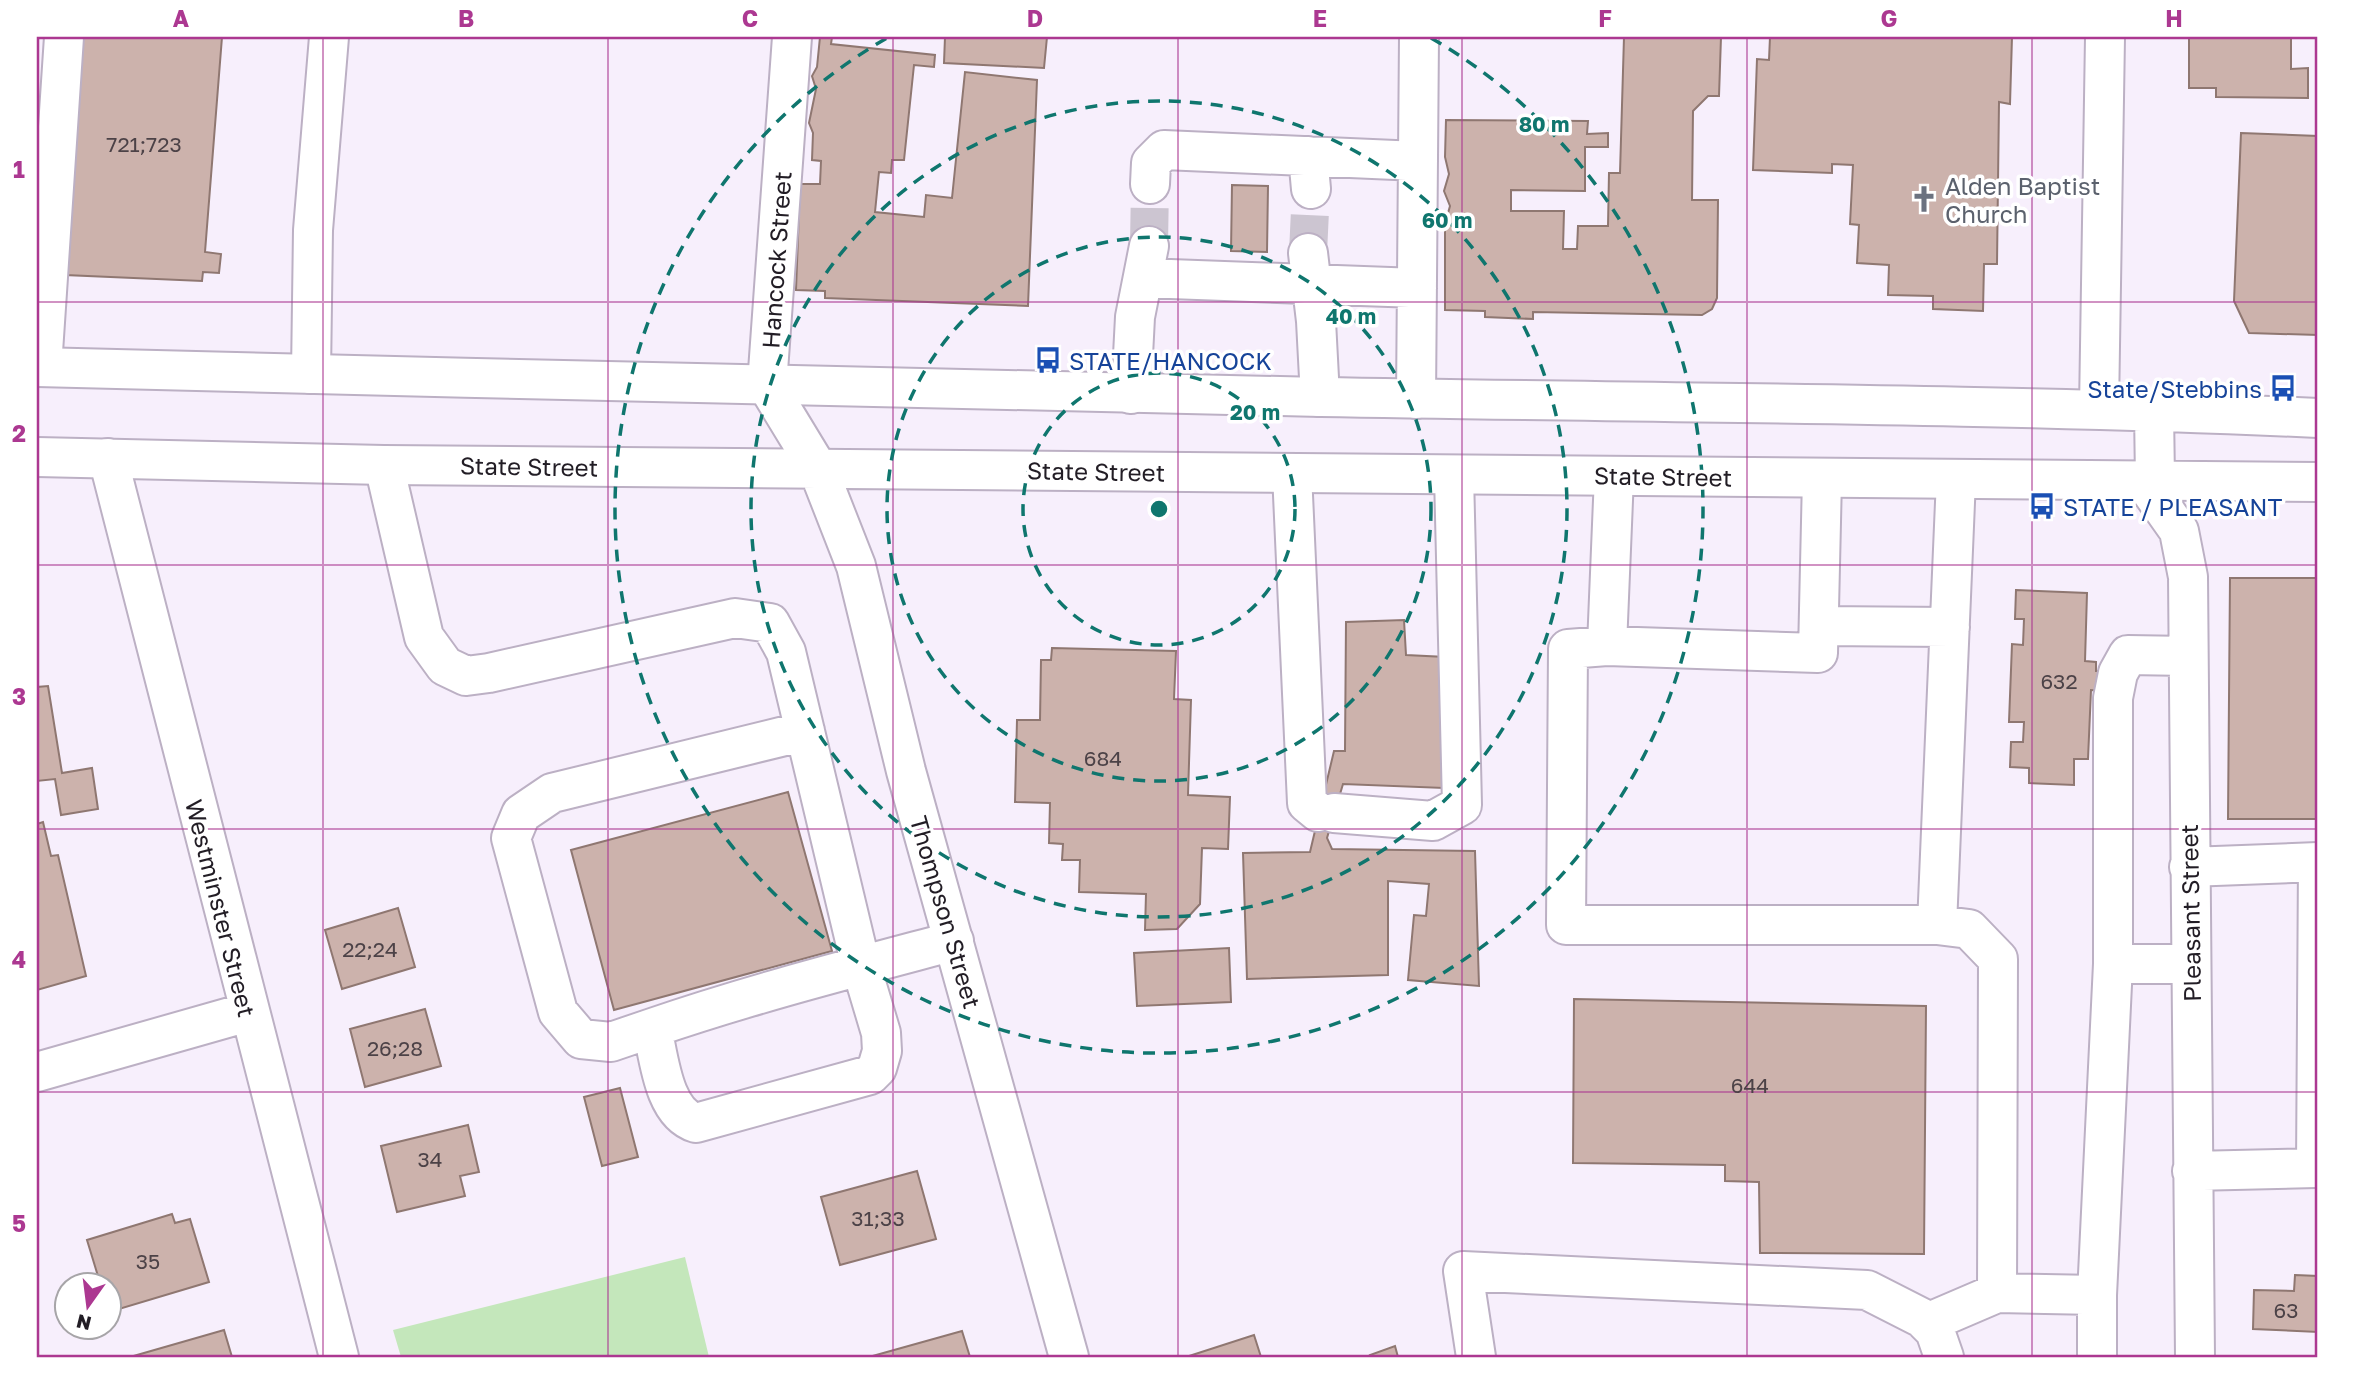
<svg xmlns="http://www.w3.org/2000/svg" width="2355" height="1394" viewBox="0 0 2355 1394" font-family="'Golos Text',sans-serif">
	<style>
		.green { fill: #c4e7bb }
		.building { fill: #ccb2ac; stroke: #8f7771; stroke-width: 2 }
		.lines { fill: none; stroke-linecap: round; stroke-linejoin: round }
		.minor-tunnel { stroke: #ccc5d1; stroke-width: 38; stroke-dasharray: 38 19; stroke-linecap: butt }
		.minor-casing { stroke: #bcb0c4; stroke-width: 42 }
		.major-casing { stroke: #bcb0c4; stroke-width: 42 }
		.minor { stroke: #fff; stroke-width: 38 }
		.major { stroke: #fff; stroke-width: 38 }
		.grid { fill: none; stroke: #ac3891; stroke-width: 2; stroke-opacity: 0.55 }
		.ring { fill: none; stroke: #0f766e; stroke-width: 3.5; stroke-dasharray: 12 9 }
		.labels { text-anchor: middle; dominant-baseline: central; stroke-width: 7; stroke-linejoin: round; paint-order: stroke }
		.number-label { font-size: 21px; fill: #4c4247 }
		.worship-label { font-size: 24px; fill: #5b616d; stroke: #fff; text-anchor: start }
		.street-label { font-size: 24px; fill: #221d25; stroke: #fff }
		.transit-label { font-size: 24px; fill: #164399; stroke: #fff; text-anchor: start }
		.centre { fill: #0f766e; stroke: #fff; stroke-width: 3.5 }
		.ring-label { font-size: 21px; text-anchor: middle; font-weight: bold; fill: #0f766e; stroke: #fff; stroke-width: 7; stroke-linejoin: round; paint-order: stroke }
		.neatline { fill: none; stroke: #ac3891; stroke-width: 2.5 }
		.grid-label { font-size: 23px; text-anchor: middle; font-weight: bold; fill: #ac3891 }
	</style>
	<rect width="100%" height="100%" fill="#f7effc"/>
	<path class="green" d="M 685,1257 L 709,1357 L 401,1357 L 393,1330 Z"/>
	<path class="building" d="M 80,37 L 222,37 L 205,252 L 221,254 L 219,273 L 203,272 L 202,281 L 65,275 Z
		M 820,37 L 832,37 L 831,44 L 935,55 L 934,67 L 914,65 L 904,160 L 892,160 L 891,173 L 879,172 L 875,212 L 924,217 L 926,195 L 952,198 L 965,72 L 1037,80 L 1028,306 L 825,298 L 825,291 L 796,290 L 800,184 L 820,184 L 821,161 L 812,160 L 813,133 L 809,123 L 816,89 L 812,76 L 817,67 Z
		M 945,37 L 1047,37 L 1044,68 L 944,63 Z
		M 1624,37 L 1721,37 L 1719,96 L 1708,96 L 1693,111 L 1692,200 L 1718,200 L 1717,298 L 1712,309 L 1702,315 L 1533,312 L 1533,319 L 1485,317 L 1485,311 L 1445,310 L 1445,224 L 1450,206 L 1444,191 L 1449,174 L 1445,157 L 1446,120 L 1588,121 L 1587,134 L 1608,133 L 1608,147 L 1585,147 L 1585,191 L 1511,190 L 1511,211 L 1564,211 L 1563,249 L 1577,249 L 1578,226 L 1608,226 L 1609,173 L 1620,173 Z
		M 1770,37 L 2012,37 L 2010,104 L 1999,102 L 1997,264 L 1984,264 L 1983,311 L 1933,309 L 1933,296 L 1888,295 L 1889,265 L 1857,263 L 1859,225 L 1850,224 L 1853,165 L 1832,164 L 1832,173 L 1753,170 L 1757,59 L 1769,60 Z
		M 2189,37 L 2291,37 L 2291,69 L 2308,68 L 2308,98 L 2216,97 L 2216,88 L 2189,88 Z
		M 2241,133 L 2318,136 L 2318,335 L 2249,333 L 2234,301 Z
		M 1232,185 L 1268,186 L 1267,252 L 1231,251 Z
		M 2230,578 L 2318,578 L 2318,819 L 2228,819 Z
		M 2016,590 L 2087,593 L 2085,661 L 2096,662 L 2096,671 L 2107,671 L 2106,691 L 2091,690 L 2088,759 L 2074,759 L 2074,785 L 2029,783 L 2029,768 L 2010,767 L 2011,742 L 2023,742 L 2024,722 L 2009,722 L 2012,644 L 2023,645 L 2024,619 L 2015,619 Z
		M 1404,620 L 1406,655 L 1446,657 L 1444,788 L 1343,784 L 1327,838 L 1332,849 L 1475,851 L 1479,986 L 1408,980 L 1414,915 L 1426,916 L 1429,884 L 1388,881 L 1388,975 L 1247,979 L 1243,853 L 1310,852 L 1334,751 L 1345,751 L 1346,622 Z
		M 1052,648 L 1176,651 L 1174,699 L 1191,700 L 1188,795 L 1230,797 L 1228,849 L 1202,848 L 1200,904 L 1177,929 L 1145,930 L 1146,894 L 1079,892 L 1080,860 L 1062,860 L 1063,844 L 1049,843 L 1050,803 L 1015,802 L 1017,720 L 1040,720 L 1041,660 L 1051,660 Z
		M 48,686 L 62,773 L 92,768 L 98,809 L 61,815 L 55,779 L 37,781 L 37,687 Z
		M 788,792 L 832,951 L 614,1010 L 571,850 Z
		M 43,822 L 51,856 L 58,855 L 86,976 L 37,990 L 37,824 Z
		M 398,908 L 415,967 L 342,989 L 325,930 Z
		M 1229,948 L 1231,1002 L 1137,1006 L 1134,953 Z
		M 1574,999 L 1926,1006 L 1924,1254 L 1760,1253 L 1759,1182 L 1725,1181 L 1725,1165 L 1573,1163 Z
		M 425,1009 L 441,1066 L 365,1087 L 350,1029 Z
		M 620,1088 L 638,1157 L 602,1166 L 584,1097 Z
		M 468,1125 L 479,1172 L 460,1176 L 465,1196 L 397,1212 L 381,1146 Z
		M 917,1171 L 936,1239 L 840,1265 L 821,1197 Z
		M 172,1214 L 175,1223 L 190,1219 L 209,1282 L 109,1312 L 108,1286 L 101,1286 L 87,1240 Z
		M 2295,1275 L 2318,1276 L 2318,1332 L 2253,1329 L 2254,1290 L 2294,1291 Z
		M 224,1330 L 232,1357 L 130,1357 Z
		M 962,1331 L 970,1357 L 869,1357 Z
		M 1254,1335 L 1261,1357 L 1186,1357 Z
		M 1395,1346 L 1398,1357 L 1371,1357 L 1370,1355 Z"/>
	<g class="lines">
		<path class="minor-tunnel" d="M 1149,246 L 1150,184
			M 1308,253 L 1311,189"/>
		<defs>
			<path id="minor" d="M 792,37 L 767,385 L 818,469
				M 1308,156 L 1311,189
				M 1150,184 L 1151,163 L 1164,150 L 1418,161
				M 1308,253 L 1316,321 L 1320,397
				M 1143,278 L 1417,288
				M 42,367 L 64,37
				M 311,374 L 313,230 L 329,37
				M 1131,394 L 1135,317 L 1149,246
				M 1416,399 L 1419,37
				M 2099,408 L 2105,37
				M 108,458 L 339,1357
				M 384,465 L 424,637 L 445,666 L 466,676 L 489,673 L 735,618 L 770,623 L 786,652 L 861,966 L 881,1033 L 882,1051 L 877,1068 L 870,1075 L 696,1123 C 663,1113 659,1057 652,1028 C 751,994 853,968 954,941
				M 1292,473 L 1307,803 L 1318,812
				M 1822,478 L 1818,653 L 1607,646 L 1568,649 L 1566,925 L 1937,925 L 1969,929 L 1998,959 L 1997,1293 L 1927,1323
				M 2143,480 L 2179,531 L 2188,577 L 2195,1357
				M 1819,626 L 1950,627
				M 1607,646 L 1614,476
				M 1334,813 L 1433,821 L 1462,805 L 1454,475
				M 2189,867 L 2318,862 L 2316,1168 L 2192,1171
				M 1937,925 L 1956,479
				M 2113,964 L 2190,964
				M 652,1028 L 611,1042 L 581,1039 L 558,1012 L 511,838 L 521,814 L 552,793 L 805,731
				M 37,1072 L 248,1012
				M 1997,1293 L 2097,1295
				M 1476,1357 L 1463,1271 L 1867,1290 L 1922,1318 L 1935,1331 L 1944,1357
				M 2097,1357 L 2097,1295 L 2113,964 L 2113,698 L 2118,673 L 2128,655 L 2188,656"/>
			<path id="major" d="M 37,367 C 465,377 893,390 1321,397 C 1653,403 1986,403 2318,418
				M 2154,411 L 2155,480
				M 37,457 L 384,465 L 2318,482
				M 818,469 L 856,566 L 906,771 L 1069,1357"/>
		</defs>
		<use href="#minor" class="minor-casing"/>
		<use href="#major" class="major-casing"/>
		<use href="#minor" class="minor"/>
		<use href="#major" class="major"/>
	</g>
	<path class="grid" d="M 323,37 L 323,1357M 608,37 L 608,1357M 893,37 L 893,1357M 1178,37 L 1178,1357M 1462,37 L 1462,1357M 1747,37 L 1747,1357M 2032,37 L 2032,1357M 37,302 L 2318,302M 37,565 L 2318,565M 37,829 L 2318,829M 37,1092 L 2318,1092"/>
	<g class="ring">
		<circle cx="1159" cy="509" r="136"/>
		<circle cx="1159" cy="509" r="272"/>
		<circle cx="1159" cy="509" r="408"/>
		<path d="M1431 38A544 544 0 1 1 887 38"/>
	</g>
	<defs>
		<symbol id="church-bare" viewBox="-9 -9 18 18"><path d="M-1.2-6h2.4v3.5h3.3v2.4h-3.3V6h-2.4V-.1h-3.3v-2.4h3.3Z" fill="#6b7280" stroke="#fff" stroke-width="2.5" paint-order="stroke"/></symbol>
		<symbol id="bus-bare" viewBox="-9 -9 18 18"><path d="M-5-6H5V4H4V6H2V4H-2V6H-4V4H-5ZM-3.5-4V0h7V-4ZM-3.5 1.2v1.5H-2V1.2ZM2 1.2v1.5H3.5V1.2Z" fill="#1a4fb4" stroke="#fff" stroke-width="2.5" paint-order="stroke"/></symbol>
	</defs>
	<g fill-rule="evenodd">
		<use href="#church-bare" x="1905" y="180" width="38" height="38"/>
		<use href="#bus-bare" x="1029" y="341" width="38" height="38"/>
		<use href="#bus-bare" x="2264" y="369" width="38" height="38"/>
		<use href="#bus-bare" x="2023" y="487" width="38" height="38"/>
	</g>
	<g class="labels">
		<g class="number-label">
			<text x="144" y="144">721;723</text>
			<text x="2059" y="681">632</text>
			<text x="1103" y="758">684</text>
			<text x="370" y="949">22;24</text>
			<text x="395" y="1048">26;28</text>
			<text x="1750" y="1085">644</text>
			<text x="430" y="1159">34</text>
			<text x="878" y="1218">31;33</text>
			<text x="148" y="1261">35</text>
			<text x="2286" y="1310">63</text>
		</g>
		<g class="worship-label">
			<text x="1945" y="185">Alden Baptist<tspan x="1945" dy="28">Church</tspan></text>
		</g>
		<g class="street-label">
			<text transform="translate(776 260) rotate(-86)">Hancock Street</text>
			<text transform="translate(529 466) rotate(1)">State Street</text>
			<text transform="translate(1096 471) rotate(1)">State Street</text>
			<text transform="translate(1663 476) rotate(1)">State Street</text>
			<text transform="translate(221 908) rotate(76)">Westminster Street</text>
			<text transform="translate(946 912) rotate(74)">Thompson Street</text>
			<text transform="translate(2190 913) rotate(-91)">Pleasant Street</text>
		</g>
		<g class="transit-label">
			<text x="1069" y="360">STATE/HANCOCK</text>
			<text x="2262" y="388" text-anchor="end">State/Stebbins</text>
			<text x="2063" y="506">STATE / PLEASANT</text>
		</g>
	</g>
	<circle cx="1159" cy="509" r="10" class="centre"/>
	<g class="ring-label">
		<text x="1544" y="132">80 m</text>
		<text x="1447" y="228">60 m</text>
		<text x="1351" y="324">40 m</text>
		<text x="1255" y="420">20 m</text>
	</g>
	<rect width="2355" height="1394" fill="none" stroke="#ffffff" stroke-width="77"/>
	<g transform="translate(88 1306) rotate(194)"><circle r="33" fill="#ffffff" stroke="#a7a5a8" stroke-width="2"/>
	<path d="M0-5L12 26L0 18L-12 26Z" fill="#ac3891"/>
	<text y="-10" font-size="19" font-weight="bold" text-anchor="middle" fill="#221d25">N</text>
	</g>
	<rect x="38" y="38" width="2278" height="1318" class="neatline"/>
	<g class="grid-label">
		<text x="181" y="27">A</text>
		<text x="466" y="27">B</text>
		<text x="750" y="27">C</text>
		<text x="1035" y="27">D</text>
		<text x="1320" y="27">E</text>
		<text x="1605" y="27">F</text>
		<text x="1889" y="27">G</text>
		<text x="2174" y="27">H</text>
		<text x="19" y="178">1</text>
		<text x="19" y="442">2</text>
		<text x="19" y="705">3</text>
		<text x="19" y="968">4</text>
		<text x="19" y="1232">5</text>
	</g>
</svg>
